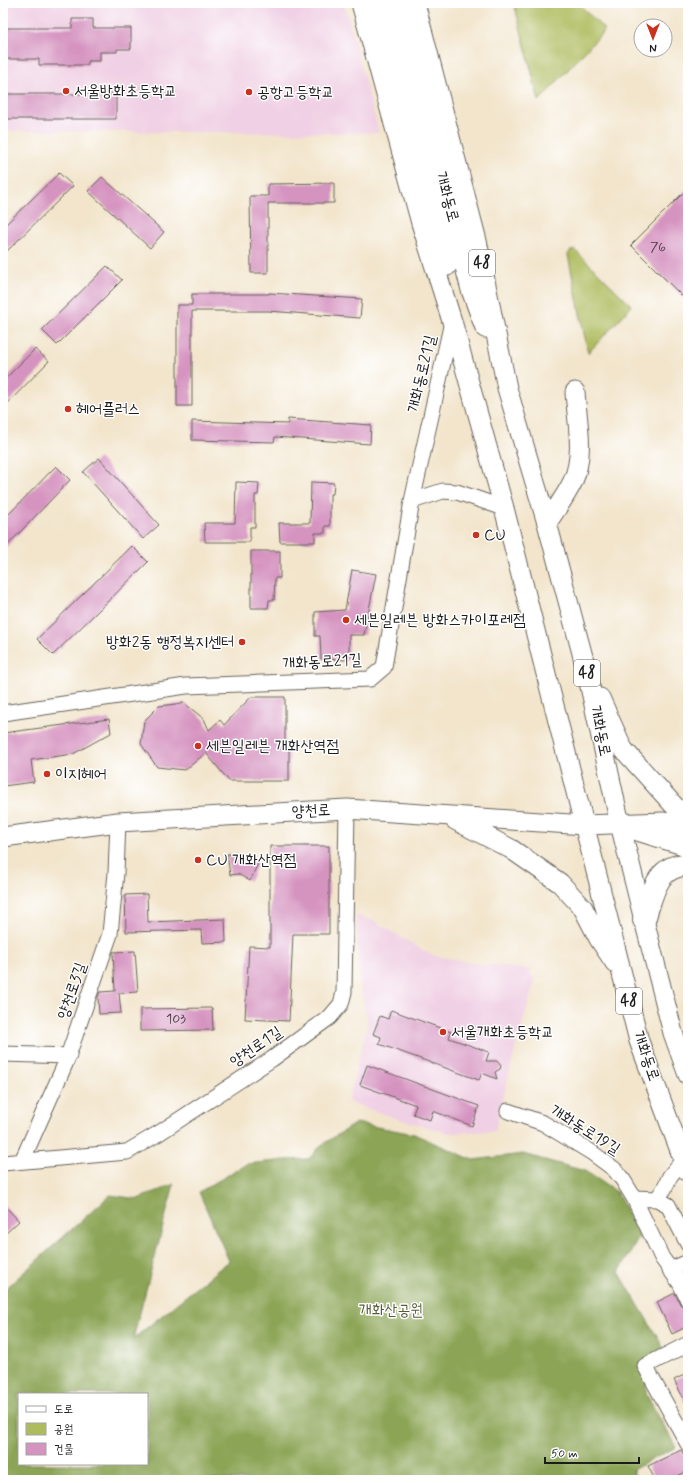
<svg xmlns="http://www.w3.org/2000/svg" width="691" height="1483" viewBox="0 0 691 1483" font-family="Mynerve,'Poor Story',sans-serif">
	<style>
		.built { fill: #f0d0e4 }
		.green { fill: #afbc5e; stroke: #666c3d }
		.forest { fill: #8ba455; stroke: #546038; fill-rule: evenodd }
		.building { fill: #d593c0 }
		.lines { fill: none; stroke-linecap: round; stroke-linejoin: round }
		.minor-casing { stroke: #67625a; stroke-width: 17 }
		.major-casing { stroke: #67625a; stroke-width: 21 }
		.highway-casing { stroke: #67625a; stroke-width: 24 }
		.minor { stroke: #fff; stroke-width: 15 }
		.major { stroke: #fff; stroke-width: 19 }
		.highway { stroke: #fff; stroke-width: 22 }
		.poi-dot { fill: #c8321e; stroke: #fff; stroke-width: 1.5 }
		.labels { text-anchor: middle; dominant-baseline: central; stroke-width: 3; stroke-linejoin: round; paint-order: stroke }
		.number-label { font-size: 14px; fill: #4a3a45 }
		.shield { fill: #fff; stroke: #606060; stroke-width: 1 }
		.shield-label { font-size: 15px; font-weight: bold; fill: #1c1c1c }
		.poi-label { font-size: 16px; fill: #1c1c1c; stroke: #fff; text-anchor: start }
		.street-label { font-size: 16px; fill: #1c1c1c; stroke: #fff }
		.park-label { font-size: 16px; fill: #575c36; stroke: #fff }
	</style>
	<rect width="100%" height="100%" fill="#fff"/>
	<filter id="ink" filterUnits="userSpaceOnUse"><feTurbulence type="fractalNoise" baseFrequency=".025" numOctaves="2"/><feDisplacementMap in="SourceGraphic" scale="8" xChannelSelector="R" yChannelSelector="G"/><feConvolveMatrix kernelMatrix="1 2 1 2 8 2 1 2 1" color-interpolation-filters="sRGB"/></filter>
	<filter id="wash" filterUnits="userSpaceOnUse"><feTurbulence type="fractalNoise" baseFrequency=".012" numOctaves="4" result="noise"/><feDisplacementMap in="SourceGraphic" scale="16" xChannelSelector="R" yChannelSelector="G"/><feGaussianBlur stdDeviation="0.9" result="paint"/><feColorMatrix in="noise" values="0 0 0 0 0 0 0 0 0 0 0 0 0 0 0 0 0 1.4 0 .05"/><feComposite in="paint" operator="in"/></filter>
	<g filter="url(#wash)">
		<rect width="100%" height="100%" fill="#f2e5cc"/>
		<path class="built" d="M 3,3 L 344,3 L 379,133 L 3,131 Z
			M 356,915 L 374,921 L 431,955 L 478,964 L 528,969 L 535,981 L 517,1042 L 495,1131 L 449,1133 L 398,1119 L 348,1102 L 368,1022 L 360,987 Z"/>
		<path class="green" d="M 514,3 L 578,3 L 605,30 L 539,101 Z
			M 575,250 L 632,306 L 588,353 L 568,255 L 570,251 Z"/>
		<path class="forest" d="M 356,1123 L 414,1134 L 473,1160 L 523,1154 L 585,1171 L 616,1191 L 640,1236 L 619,1272 L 666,1352 L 647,1368 L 646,1394 L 676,1447 L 632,1470 L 638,1480 L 3,1480 L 3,1291 L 110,1195 L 138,1199 L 174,1184 L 133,1339 L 229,1261 L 199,1192 L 247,1164 L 285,1160 L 309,1159 L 320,1146 ZM 19,1394 L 147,1394 L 147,1464 L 19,1464 Z"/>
		<g id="blocks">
			<path class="building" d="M 72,19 L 93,19 L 93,28 L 131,28 L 131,49 L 117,49 L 117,52 L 100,52 L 100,61 L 88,61 L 88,65 L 39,65 L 39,59 L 3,59 L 3,28 L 72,28 Z
				M 3,94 L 116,94 L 116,119 L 3,119 Z
				M 59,173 L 73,186 L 3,255 L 3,227 Z
				M 102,177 L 164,232 L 150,248 L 88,191 Z
				M 334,183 L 334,203 L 268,203 L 268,273 L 251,273 L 250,196 L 268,196 L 268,184 Z
				M 688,188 L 688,302 L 631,245 Z
				M 107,266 L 122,280 L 57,345 L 42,330 Z
				M 269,293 L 362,299 L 360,318 L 268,311 L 192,311 L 192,406 L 177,406 L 177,305 L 192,305 L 192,294 L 269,294 Z
				M 35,349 L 49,361 L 3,408 L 3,381 Z
				M 288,419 L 371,425 L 370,444 L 275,437 L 274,442 L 192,440 L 192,421 L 288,424 Z
				M 99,458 L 159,525 L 143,539 L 83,472 Z
				M 56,466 L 70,480 L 3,550 L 3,520 Z
				M 236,482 L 259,483 L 258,495 L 255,495 L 255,527 L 250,527 L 250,542 L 205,542 L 204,523 L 235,523 Z
				M 311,482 L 334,483 L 333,494 L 330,494 L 330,526 L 325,526 L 325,533 L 315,533 L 315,542 L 280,542 L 279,523 L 310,523 Z
				M 132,546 L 148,562 L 53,655 L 37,639 Z
				M 251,551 L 280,551 L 280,578 L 275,578 L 274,600 L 269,600 L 268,608 L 251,608 Z
				M 352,570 L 376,574 L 364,635 L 349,635 L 349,660 L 321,659 L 320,636 L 315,636 L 315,612 L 345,610 Z
				M 251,697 L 285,697 L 285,742 L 289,742 L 289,781 L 229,781 L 206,753 L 185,770 L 157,767 L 141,744 L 144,721 L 159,706 L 184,703 L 204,719 L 209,730 L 220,720 L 224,725 Z
				M 109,719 L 111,733 L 73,754 L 31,760 L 34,782 L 3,786 L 3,733 Z
				M 270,846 L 329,846 L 329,934 L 293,934 L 289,1021 L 245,1019 L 249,946 L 270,947 Z
				M 227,854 L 244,855 L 259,861 L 250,881 L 238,874 L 230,875 Z
				M 147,894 L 148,922 L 225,919 L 226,942 L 202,943 L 201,930 L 126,932 L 125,895 Z
				M 135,951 L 138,992 L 119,993 L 121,1013 L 99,1014 L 98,997 L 100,992 L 115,991 L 113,952 Z
				M 212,1008 L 213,1030 L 140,1031 L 140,1009 Z
				M 391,1010 L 451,1032 L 449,1038 L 489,1052 L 486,1061 L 497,1061 L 501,1066 L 500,1069 L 495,1072 L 497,1079 L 482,1073 L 479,1080 L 379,1044 L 381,1037 L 373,1034 L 380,1016 L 388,1019 Z
				M 367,1065 L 479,1106 L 472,1126 L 433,1111 L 430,1120 L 413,1114 L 416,1105 L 360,1085 Z
				M 3,1204 L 19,1221 L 3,1236 Z
				M 675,1293 L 680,1304 L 688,1310 L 688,1326 L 672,1334 L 657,1302 Z
				M 688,1373 L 688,1407 L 674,1380 Z
				M 681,1450 L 688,1462 L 688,1471 L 669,1480 L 655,1480 L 648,1466 Z"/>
		</g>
	</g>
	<g filter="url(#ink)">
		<use href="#blocks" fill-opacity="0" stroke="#67625a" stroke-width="1"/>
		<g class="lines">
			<defs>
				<path id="minor" d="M 412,501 L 443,491 L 457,492 L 504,508
					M 3,713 L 186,686 L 370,679 L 384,667 L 412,501 L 452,322
					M 3,1054 L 69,1056
					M 508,1111 L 543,1123 L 591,1152 L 614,1169 L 623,1180 L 634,1198 L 662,1258 L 680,1283 L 688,1300
					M 22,1161 L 66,1062 L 110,934 L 116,873 L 118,822
					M 3,1163 L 127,1152 L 159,1133 L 272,1059 L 330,1017 L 341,1004 L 344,992 L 347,809
					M 634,1198 L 657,1199 L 668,1205 L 688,1244
					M 657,1199 L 664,1189 L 670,1176 L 683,1160
					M 670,1270 L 688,1262
					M 688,1344 L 645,1366 L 688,1444"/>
				<path id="major" d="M 361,3 L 421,223 L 452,321 L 504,508 L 639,1041 L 688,1172
					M 377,3 L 447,266
					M 396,3 L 471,290 L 485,328
					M 415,3 L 477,241 L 507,388 L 547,523 L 586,668 L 620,824 L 644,920 L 673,1033 L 688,1075
					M 547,523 C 556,509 566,496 573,481 C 585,453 577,421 575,392
					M 600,698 L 623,749 L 688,821
					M 455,820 L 511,849 L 560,883 L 583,908 L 599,939 L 615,963
					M 3,837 L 118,822 L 347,809 L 585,825 L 664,822 L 688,826"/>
				<path id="highway" d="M 620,824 L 688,845
					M 644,920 C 652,896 656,864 688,865"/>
			</defs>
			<use href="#minor" class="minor-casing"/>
			<use href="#major" class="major-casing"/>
			<use href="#highway" class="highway-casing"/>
			<use href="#minor" class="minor"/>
			<use href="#major" class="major"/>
			<use href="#highway" class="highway"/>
		</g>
	</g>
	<g class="poi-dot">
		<circle cx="66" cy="91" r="4"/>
		<circle cx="249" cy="92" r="4"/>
		<circle cx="68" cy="409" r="4"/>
		<circle cx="476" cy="535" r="4"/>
		<circle cx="346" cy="620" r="4"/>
		<circle cx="242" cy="642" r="4"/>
		<circle cx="198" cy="746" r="4"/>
		<circle cx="47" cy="774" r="4"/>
		<circle cx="198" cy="860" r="4"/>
		<circle cx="443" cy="1032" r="4"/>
	</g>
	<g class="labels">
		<g class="number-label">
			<text x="658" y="247">76</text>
			<text x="176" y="1019">103</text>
		</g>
		<g class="shield">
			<rect x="469" y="250" width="26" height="26" rx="3"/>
			<rect x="574" y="660" width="26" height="26" rx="3"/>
			<rect x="616" y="988" width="26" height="26" rx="3"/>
		</g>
		<g class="shield-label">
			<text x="482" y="263">48</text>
			<text x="587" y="673">48</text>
			<text x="629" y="1001">48</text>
		</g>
		<g class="poi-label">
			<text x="74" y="91">서울방화초등학교</text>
			<text x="257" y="92">공항고등학교</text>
			<text x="76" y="409">헤어플러스</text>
			<text x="484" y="535">CU</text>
			<text x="354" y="620">세븐일레븐 방화스카이포레점</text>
			<text x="234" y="642" text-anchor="end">방화2동 행정복지센터</text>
			<text x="206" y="746">세븐일레븐 개화산역점</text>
			<text x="55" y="774">이지헤어</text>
			<text x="206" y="860">CU 개화산역점</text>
			<text x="451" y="1032">서울개화초등학교</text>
		</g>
		<g class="street-label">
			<text transform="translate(447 197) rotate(75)">개화동로</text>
			<text transform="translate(422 374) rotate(-77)">개화동로21길</text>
			<text transform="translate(322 662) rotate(-3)">개화동로21길</text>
			<text transform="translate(600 731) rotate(78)">개화동로</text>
			<text transform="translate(311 811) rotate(-3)">양천로</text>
			<text transform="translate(72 991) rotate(-71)">양천로3길</text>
			<text transform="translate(256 1047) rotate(-34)">양천로1길</text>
			<text transform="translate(646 1056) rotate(71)">개화동로</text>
			<text transform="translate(585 1130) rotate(32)">개화동로19길</text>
		</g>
		<g class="park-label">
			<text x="391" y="1310">개화산공원</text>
		</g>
	</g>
	<rect width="691" height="1483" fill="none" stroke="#fff" stroke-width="16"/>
	<rect x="18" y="1393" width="130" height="72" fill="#ffffff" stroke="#a4a4a4"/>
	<rect x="26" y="1406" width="20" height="6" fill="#ffffff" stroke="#a4a4a4"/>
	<text x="54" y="1413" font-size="12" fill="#1c1c1c">도로</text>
	<rect x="26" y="1423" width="20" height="12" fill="#afbc5e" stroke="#a4a4a4"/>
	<text x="54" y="1433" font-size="12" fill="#1c1c1c">공원</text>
	<rect x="26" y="1443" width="20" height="12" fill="#d593c0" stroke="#a4a4a4"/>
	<text x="54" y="1453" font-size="12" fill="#1c1c1c">건물</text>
	<g transform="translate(653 38) rotate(180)"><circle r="19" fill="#ffffff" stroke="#a4a4a4"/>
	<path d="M0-3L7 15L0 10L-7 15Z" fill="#c8321e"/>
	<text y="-6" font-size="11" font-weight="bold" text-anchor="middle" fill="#1c1c1c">N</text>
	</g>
	<path d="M545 1457v6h94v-6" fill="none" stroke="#1c1c1c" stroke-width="2"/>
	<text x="551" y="1457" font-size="12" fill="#1c1c1c" stroke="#ffffff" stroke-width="3" paint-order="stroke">50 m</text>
</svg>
